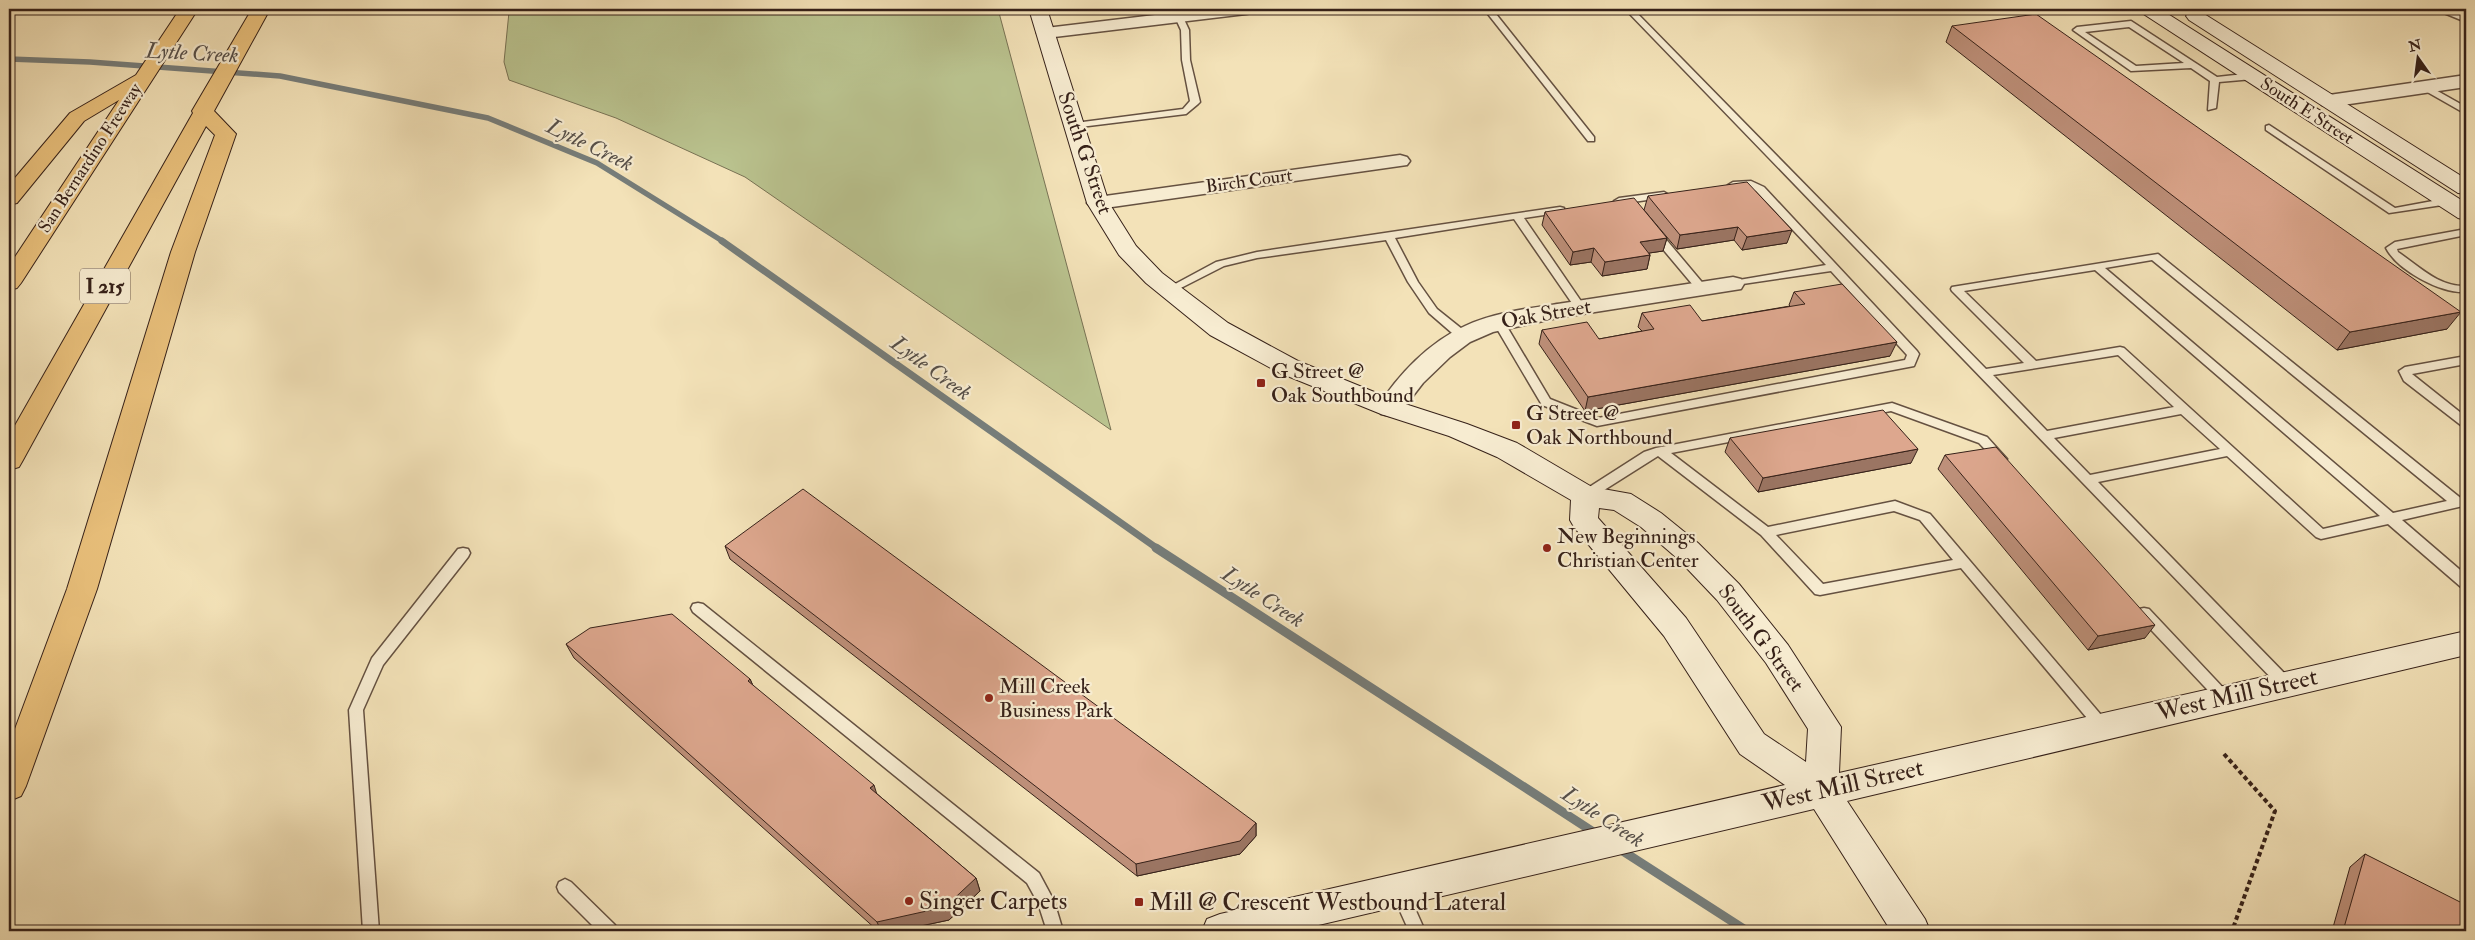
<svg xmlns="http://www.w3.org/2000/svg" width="2475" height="940" viewBox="0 0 2475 940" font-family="'IM FELL Double Pica',serif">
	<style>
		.green { fill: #bac38f; stroke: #787254 }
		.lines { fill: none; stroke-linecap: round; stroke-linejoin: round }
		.stream-far2 { stroke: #767d7a; stroke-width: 5.5 }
		.stream-far1 { stroke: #767d7a; stroke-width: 7 }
		.stream { stroke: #767d7a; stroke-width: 9 }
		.lane-casing { stroke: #655141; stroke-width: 3 }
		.street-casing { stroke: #655141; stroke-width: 3 }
		.secondary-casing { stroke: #362119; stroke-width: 2 }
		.highway-casing { stroke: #362119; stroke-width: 2 }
		.path { stroke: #362119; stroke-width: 4; stroke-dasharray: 4.5 3; stroke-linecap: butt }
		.lane { fill: #f7ecd1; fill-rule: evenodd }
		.street { fill: #f7ecd1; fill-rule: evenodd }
		.secondary { fill: #f7ecd1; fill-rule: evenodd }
		.highway { fill: #eac17c; fill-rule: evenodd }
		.wall { fill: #be907a; stroke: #362119 }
		.shaded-wall { fill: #9b7563; stroke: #362119 }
		.building { fill: #dda78e; stroke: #362119 }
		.poi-dot { fill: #8f2418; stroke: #f7ecd1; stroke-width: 2 }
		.labels { text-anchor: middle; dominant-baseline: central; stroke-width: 4.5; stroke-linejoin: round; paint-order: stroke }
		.far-street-label { font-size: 18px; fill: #362119; stroke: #f7ecd1 }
		.shield { fill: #f7ecd1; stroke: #705e50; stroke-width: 1 }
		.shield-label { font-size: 20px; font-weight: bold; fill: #362119 }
		.street-label { font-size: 21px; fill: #362119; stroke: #f7ecd1 }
		.poi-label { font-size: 21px; fill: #362119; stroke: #f7ecd1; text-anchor: start }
		.water-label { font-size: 22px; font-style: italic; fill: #564f49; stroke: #f7ecd1 }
		.near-street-label { font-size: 25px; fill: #362119; stroke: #f7ecd1 }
		.near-poi-label { font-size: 25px; fill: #362119; stroke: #f7ecd1; text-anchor: start }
	</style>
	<rect width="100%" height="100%" fill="#f3e2b8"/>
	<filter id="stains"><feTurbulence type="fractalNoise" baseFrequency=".004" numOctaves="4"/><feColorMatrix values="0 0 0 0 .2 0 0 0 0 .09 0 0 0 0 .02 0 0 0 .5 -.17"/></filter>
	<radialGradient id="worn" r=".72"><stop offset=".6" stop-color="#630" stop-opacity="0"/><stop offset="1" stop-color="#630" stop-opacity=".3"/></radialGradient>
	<path class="green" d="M 544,9 L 998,9 L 1111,430 L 745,177 L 616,118 L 509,80 L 504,62 L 509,12 Z"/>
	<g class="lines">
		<path class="stream-far2" d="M 9,59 L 90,62 L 280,76 L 488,118 L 597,163 L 724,242"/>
		<path class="stream-far1" d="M 722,241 L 1158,549"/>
		<path class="stream" d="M 1156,548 L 1598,835
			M 1618,848 L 1747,931"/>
		<defs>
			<path id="lane" d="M 1484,9 L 1492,9 L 1594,137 L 1594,141 L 1588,141 Z
				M 1625,9 L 1633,9 L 1986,369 L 2024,363 L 1952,291 L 1951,289 L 1952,287 L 2158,254 L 2463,500 L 2464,503 L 2463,506 L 2402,520 L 2466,575 L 2466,588 L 2461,587 L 2388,524 L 2321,539 L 2316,537 L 2227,456 L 2098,482 L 2290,679 L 2292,683 L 2290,687 L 2285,689 L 2280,687 ZM 2152,260 L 2447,501 L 2393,513 L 2105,268 ZM 2095,270 L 2380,516 L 2323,529 L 2124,348 L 2120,347 L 2036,361 L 1964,291 ZM 2118,355 L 2174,407 L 2047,431 L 1993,375 ZM 2181,414 L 2220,449 L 2090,475 L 2054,438 Z
				M 1176,15 L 1182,15 L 1189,30 L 1190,60 L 1200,102 L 1198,104 L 1186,114 L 1072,128 L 1072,124 L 1075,123 L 1183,109 L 1190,101 L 1182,60 L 1181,30 L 1175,17 Z
				M 2131,21 L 2217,77 L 2253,73 L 2257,76 L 2253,79 L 2219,82 L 2216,108 L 2208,110 L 2210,81 L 2191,68 L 2131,71 L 2073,30 L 2077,27 ZM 2129,27 L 2184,63 L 2136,66 L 2085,32 Z
				M 2425,84 L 2466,107 L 2466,114 L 2422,89 L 2421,87 Z
				M 2269,125 L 2395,208 L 2449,198 L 2454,201 L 2449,204 L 2389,213 L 2266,130 L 2266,126 Z
				M 1751,181 L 1764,187 L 1917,351 L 1919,354 L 1914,366 L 1597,426 L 1542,405 L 1493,322 L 1495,320 L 1503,320 L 1550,399 L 1598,418 L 1905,360 L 1907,355 L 1831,271 L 1729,286 L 1728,284 L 1729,282 L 1733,281 L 1826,265 L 1756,191 C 1746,185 1736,191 1728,185 L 1733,182 Z
				M 1664,192 L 1669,195 L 1668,197 L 1619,204 L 1614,201 L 1619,198 Z
				M 1560,207 L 1564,208 L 1564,212 L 1524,218 L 1585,307 L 1580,310 L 1576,309 L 1514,219 L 1395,238 L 1418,282 L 1437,309 L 1467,333 L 1469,336 L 1467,339 L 1459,339 L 1429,313 L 1408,282 L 1386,240 L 1257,258 L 1224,266 L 1173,292 L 1169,293 L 1164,290 L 1216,262 L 1257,252 Z
				M 2466,229 L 2466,235 L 2397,249 L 2398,252 C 2420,267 2439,287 2466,286 L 2466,292 C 2441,294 2397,270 2386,248 L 2395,242 Z
				M 1655,230 L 1659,231 L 1706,287 L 1707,289 L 1706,291 L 1698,291 L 1651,235 L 1650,233 Z
				M 2466,356 L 2466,364 L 2412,374 L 2466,417 L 2466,427 L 2462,426 L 2404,381 L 2399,371 L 2405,367 Z
				M 1892,403 L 1987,437 L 2007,459 L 2001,463 L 1997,462 L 1979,443 L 1891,411 L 1671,453 L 1768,527 L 1895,501 L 1930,514 L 2107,722 L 2109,726 L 2107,730 L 2102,732 L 2097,730 L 1961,568 L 1820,595 L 1815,594 L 1761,535 L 1658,456 L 1590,499 L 1580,499 L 1579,496 L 1580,493 L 1644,452 L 1656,448 ZM 1894,511 L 1920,520 L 1953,560 L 1823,584 L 1776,535 Z
				M 463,548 L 468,549 L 470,553 L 468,557 L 383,665 L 363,710 L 379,931 L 363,931 L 349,710 L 372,658 L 458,549 Z
				M 698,603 L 703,604 L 1039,873 L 1054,901 L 1063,931 L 1047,931 L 1038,903 L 1027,883 L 693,612 L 691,608 L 693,604 Z
				M 2144,608 L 2149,609 L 2229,694 L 2231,698 L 2229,702 L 2224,704 L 2219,702 L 2139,617 L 2137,613 L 2139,609 Z
				M 565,879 L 571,882 L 615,925 L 617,931 L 598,931 L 559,892 L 557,887 L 559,882 Z
				M 1399,883 L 1405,886 L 1425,931 L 1409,931 L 1391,891 L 1393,886 Z"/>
			<path id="street" d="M 1205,9 L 1255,9 L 1252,13 L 1246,14 L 1046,38 L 1040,37 L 1037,33 L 1040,29 L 1046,28 Z
				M 2442,9 L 2466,10 L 2466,22 L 2444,13 Z
				M 2466,75 L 2466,87 L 2329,107 L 2322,105 L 2319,101 L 2322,97 L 2329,95 Z
				M 1400,155 L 1407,157 L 1410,161 L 1407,165 L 1098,209 L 1091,207 L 1087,203 L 1091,199 L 1098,197 Z
				M 1733,277 L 1741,279 L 1744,284 L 1741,289 L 1557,318 L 1493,332 L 1470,342 L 1450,357 L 1423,383 L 1399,414 L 1390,416 L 1381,414 L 1377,408 C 1398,375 1429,342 1465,326 C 1496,312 1531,308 1564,303 C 1620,294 1677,286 1733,277 Z"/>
			<path id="secondary" d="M 1029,9 L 1047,9 L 1109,203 L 1136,246 L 1162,273 L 1228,323 L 1298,361 L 1399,402 L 1467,424 L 1517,443 L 1592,487 L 1631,494 L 1661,513 L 1698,543 L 1739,584 L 1788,645 L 1841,727 L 1839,773 L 2466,631 L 2466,655 L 1847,801 L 1925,919 L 1930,931 L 1891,931 L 1814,809 L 1293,931 L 1202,931 L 1207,919 L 1220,914 L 1785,785 L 1740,754 L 1664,636 L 1574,527 L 1570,520 L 1571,500 L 1497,457 L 1449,436 L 1381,414 L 1280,373 L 1210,335 L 1146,283 L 1119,255 L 1087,203 ZM 1599,508 L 1614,510 L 1641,527 L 1678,559 L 1717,600 L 1766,663 L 1808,729 L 1806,762 L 1764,734 L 1686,618 L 1598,518 Z
				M 2139,9 L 2160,9 L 2466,203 L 2466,220 L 2458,218 L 2142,13 Z
				M 2195,11 L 2201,12 L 2466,179 L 2466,194 L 2458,193 L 2189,20 L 2186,16 L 2189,12 Z"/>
			<path id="highway" d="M 180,9 L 198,9 L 21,283 L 17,288 L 9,290 L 9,266 L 119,100 L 84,121 L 17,203 L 9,205 L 9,185 L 70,113 L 136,75 Z
				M 252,9 L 270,9 L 214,111 L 236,134 L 195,252 L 97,589 L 26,786 L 21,796 L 9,801 L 9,745 L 67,589 L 171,252 L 215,135 L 206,126 L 23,460 L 19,467 L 9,470 L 9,436 L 193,113 L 192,111 Z"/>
		</defs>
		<use href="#lane" class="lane-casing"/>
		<use href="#street" class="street-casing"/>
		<use href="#secondary" class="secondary-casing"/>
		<use href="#highway" class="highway-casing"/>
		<path class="path" d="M 2224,754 L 2275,811 L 2232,931"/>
		<use href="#lane" class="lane"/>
		<use href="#street" class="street"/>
		<use href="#secondary" class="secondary"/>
		<use href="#highway" class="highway"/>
	</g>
	<path class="wall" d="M 1952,26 L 2447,329 L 2337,350 L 1946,42 Z
		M 1648,196 L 1787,243 L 1742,250 L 1734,240 L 1677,249 L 1644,210 Z
		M 1545,212 L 1667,238 L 1663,251 L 1649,253 L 1650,255 L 1647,269 L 1602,276 L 1591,262 L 1570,265 L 1542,225 Z
		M 1794,292 L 1890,356 L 1585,411 L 1539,344 L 1542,330 L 1599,339 L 1642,331 L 1638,327 L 1642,313 L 1702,321 L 1790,306 L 1789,305 Z
		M 1730,438 L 1911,463 L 1758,492 L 1725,452 Z
		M 1945,455 L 2145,638 L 2088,650 L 1938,469 Z
		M 725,546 L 1256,823 L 1256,836 L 1240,854 L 1137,876 L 730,559 Z
		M 566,644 L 750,679 L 753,686 L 876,793 L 976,878 L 980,891 L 949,920 L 897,931 L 878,931 L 574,658 Z
		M 2365,854 L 2466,931 L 2332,931 L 2350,867 Z"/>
	<path class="shaded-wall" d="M 1738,227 L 1734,240 L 1677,249 L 1680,235 Z
		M 1792,230 L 1787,243 L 1742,250 L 1747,237 Z
		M 1667,238 L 1663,251 L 1636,255 L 1640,242 Z
		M 1594,248 L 1591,262 L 1570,265 L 1573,252 Z
		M 1650,255 L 1647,269 L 1602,276 L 1605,262 Z
		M 2461,312 L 2447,329 L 2337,350 L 2350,332 Z
		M 1897,342 L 1890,356 L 1585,411 L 1588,397 Z
		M 1918,449 L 1911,463 L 1758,492 L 1763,478 Z
		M 2155,625 L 2145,638 L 2088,650 L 2098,636 Z
		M 750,679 L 756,692 L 748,681 Z
		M 874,785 L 878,798 L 870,788 Z
		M 1256,823 L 1256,836 L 1240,854 L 1137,876 L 1136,864 Z
		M 976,878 L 980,891 L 949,920 L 897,931 L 881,931 L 877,922 Z"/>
	<path class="building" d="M 2036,14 L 2461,312 L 2350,332 L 1952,26 Z
		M 1747,182 L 1792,230 L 1747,237 L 1738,227 L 1680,235 L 1648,196 Z
		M 1634,198 L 1667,238 L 1640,242 L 1650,255 L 1605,262 L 1594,248 L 1573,252 L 1545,212 Z
		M 1842,284 L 1897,342 L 1588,397 L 1542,330 L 1587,322 L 1599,339 L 1654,329 L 1642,313 L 1690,305 L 1702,321 L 1805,304 L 1794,292 Z
		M 1883,410 L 1918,449 L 1763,478 L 1730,438 Z
		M 1996,447 L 2155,625 L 2098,636 L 1945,455 Z
		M 803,489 L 1256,823 L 1240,841 L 1136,864 L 725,546 Z
		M 672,614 L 750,679 L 748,681 L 874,785 L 870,788 L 976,878 L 945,907 L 877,922 L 566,644 L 590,628 Z
		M 2365,854 L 2466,905 L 2466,931 L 2343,931 Z"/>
	<g class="poi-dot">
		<rect x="1256" y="378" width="10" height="10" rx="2.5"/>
		<rect x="1511" y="420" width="10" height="10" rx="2.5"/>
		<circle cx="1547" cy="548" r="5"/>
		<circle cx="989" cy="698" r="5"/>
		<circle cx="909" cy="901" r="5"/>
		<rect x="1134" y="897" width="10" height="10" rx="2.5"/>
	</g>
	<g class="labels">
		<g class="far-street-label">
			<text transform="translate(2307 111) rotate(33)">South E Street</text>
			<text transform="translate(90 158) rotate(-57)">San Bernardino Freeway</text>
			<text transform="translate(1249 181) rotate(-8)">Birch Court</text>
		</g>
		<rect class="shield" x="80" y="268.5" width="50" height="35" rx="4"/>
		<g class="shield-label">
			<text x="105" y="286">I 215</text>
		</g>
		<g class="street-label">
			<text transform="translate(1085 153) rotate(71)">South G Street</text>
			<text transform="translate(1546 314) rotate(-10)">Oak Street</text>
			<text transform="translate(1761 638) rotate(53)">South G Street</text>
		</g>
		<g class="poi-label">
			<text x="1271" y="371">G Street @<tspan x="1271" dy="24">Oak Southbound</tspan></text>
			<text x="1526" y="413">G Street @<tspan x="1526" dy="24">Oak Northbound</tspan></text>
			<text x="1557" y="536">New Beginnings<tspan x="1557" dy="24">Christian Center</tspan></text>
			<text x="999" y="686">Mill Creek<tspan x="999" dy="24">Business Park</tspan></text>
		</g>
		<g class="water-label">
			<text transform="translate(192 53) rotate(3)">Lytle Creek</text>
			<text transform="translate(590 145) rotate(26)">Lytle Creek</text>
			<text transform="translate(931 368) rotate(36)">Lytle Creek</text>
			<text transform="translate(1263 597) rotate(33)">Lytle Creek</text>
			<text transform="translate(1603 817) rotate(33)">Lytle Creek</text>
		</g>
		<g class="near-street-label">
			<text transform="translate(2237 695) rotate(-13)">West Mill Street</text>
			<text transform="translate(1843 786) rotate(-13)">West Mill Street</text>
		</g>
		<g class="near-poi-label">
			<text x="919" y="901">Singer Carpets</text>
			<text x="1149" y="902">Mill @ Crescent Westbound Lateral</text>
		</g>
	</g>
	<rect width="2475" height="940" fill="none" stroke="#f3e2b8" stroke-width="30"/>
	<rect x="10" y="10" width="2455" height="920" fill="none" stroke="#362119" stroke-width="2.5"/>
	<rect x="15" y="15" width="2445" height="910" fill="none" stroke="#362119"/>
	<g transform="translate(2418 58) rotate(346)" stroke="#f7ecd1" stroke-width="4" paint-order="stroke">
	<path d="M0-4L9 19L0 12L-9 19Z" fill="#362119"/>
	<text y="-8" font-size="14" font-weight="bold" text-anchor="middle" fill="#362119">N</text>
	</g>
	<rect width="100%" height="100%" filter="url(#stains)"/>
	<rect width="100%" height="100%" fill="url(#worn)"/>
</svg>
